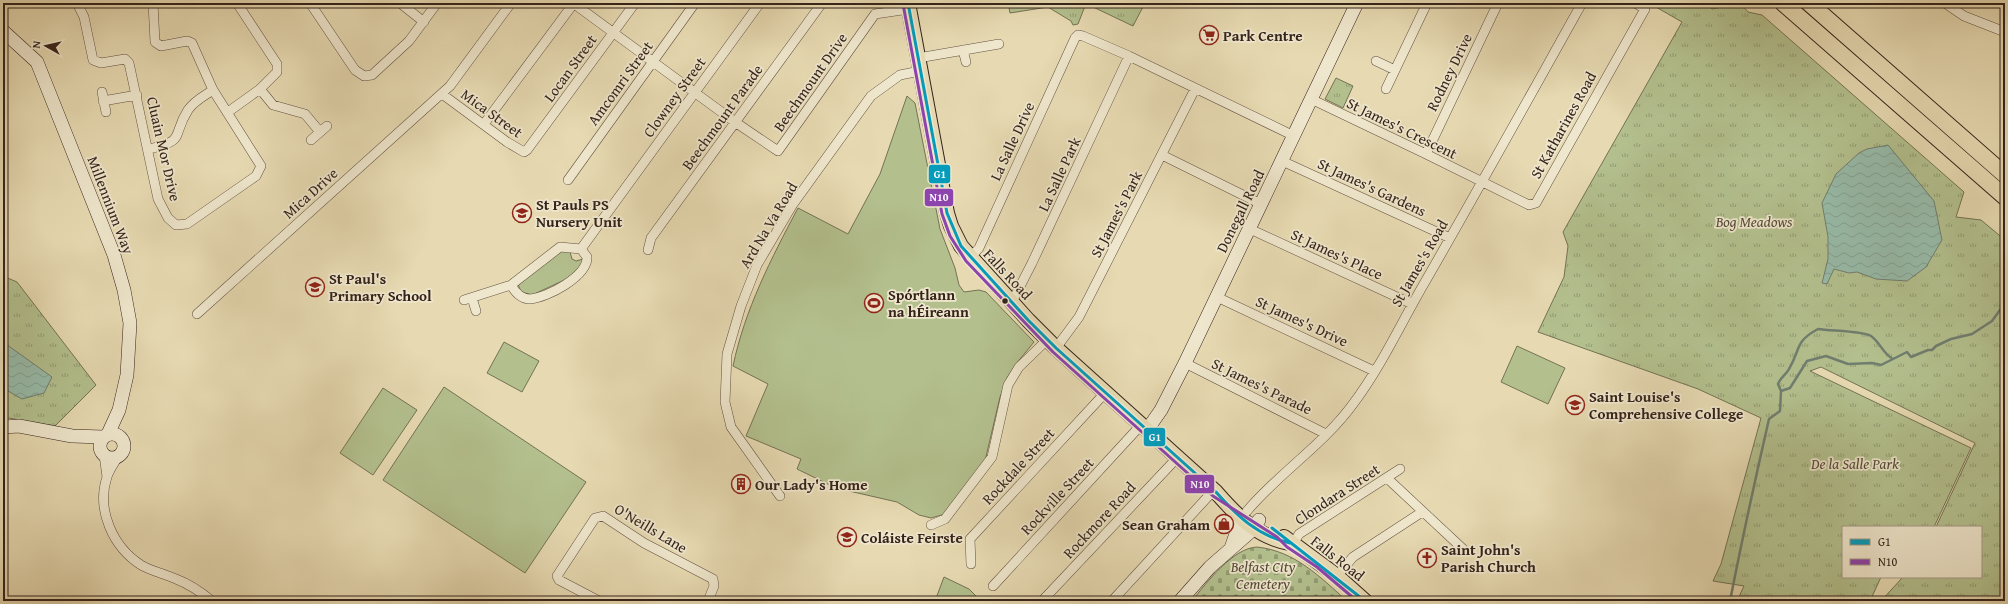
<svg xmlns="http://www.w3.org/2000/svg" width="2008" height="604" viewBox="0 0 2008 604" font-family="'Gentium Book Plus',serif">
	<style>
		.grass { fill: #b3c08e; stroke: #747254 }
		.cemetery { fill: url(#cemetery-stones); stroke: #747254 }
		.park { fill: url(#park-tufts); stroke: #747254 }
		.water { fill: url(#water-waves); stroke: #707e70 }
		.lines { fill: none; stroke-linecap: round; stroke-linejoin: round }
		.stream { stroke: #707e70; stroke-width: 2.5 }
		.street-casing { stroke: #625141; stroke-width: 10 }
		.secondary-casing { stroke: #35231b; stroke-width: 14 }
		.primary-casing { stroke: #35231b; stroke-width: 16 }
		.highway-casing { stroke: #35231b; stroke-width: 18 }
		.street { stroke: #efe7cd; stroke-width: 9 }
		.secondary { stroke: #efe7cd; stroke-width: 13 }
		.primary { stroke: #e7dab2; stroke-width: 14 }
		.highway { stroke: #e7dab2; stroke-width: 16 }
		.bus-1-casing { stroke: #efe7cd; stroke-width: 6 }
		.bus-2-casing { stroke: #efe7cd; stroke-width: 6 }
		.bus-1 { stroke: #059cbc; stroke-width: 3 }
		.bus-2 { stroke: #8e44ad; stroke-width: 3 }
		.bus-dot { fill: #35231b; stroke: #efe7cd; stroke-width: 1.5 }
		.labels { text-anchor: middle; dominant-baseline: central; stroke-width: 3.5; stroke-linejoin: round; paint-order: stroke }
		.poi-label { font-size: 15px; font-weight: bold; fill: #35231b; stroke: #efe7cd; text-anchor: start }
		.street-label { font-size: 15px; fill: #35231b; stroke: #efe7cd }
		.park-label { font-size: 15px; font-style: italic; fill: #544a38; stroke: #efe7cd }
		.line-badge { stroke: #efe7cd; stroke-width: 1.5 }
		.badge-label { font-size: 11px; text-anchor: middle; font-weight: bold; fill: #fff }
	</style>
	<defs>
		<pattern id="cemetery-stones" width="16" height="16" patternUnits="userSpaceOnUse"><rect width="16" height="16" fill="#b3c08e"/><path d="M2 7V4a2 2 0 0 1 4 0v3zM10 15v-3a2 2 0 0 1 4 0v3z" fill="#929c73"/></pattern>
		<pattern id="park-tufts" width="24" height="20" patternUnits="userSpaceOnUse"><rect width="24" height="20" fill="#b3c08e"/><path d="M3 7l-1-3M5 7V3M7 7l1-3M15 17l-1-3M17 17v-4M19 17l1-3" fill="none" stroke="#929c73"/></pattern>
		<pattern id="water-waves" width="16" height="10" patternUnits="userSpaceOnUse"><rect width="16" height="10" fill="#97bba9"/><path d="M0 5q4-4 8 0t8 0" fill="none" stroke="#83a091"/></pattern>
	</defs>
	<rect width="100%" height="100%" fill="#e7dab2"/>
	<filter id="stains"><feTurbulence type="fractalNoise" baseFrequency=".005" numOctaves="4"/><feColorMatrix values="0 0 0 0 .2 0 0 0 0 .09 0 0 0 0 .02 0 0 0 .5 -.17"/></filter>
	<radialGradient id="worn" r=".72"><stop offset=".6" stop-color="#630" stop-opacity="0"/><stop offset="1" stop-color="#630" stop-opacity=".3"/></radialGradient>
	<path class="grass" d="M 907,96 L 915,103 L 940,229 L 955,268 L 959,285 L 964,292 L 979,290 L 986,292 L 1034,342 L 1016,364 L 1007,378 L 1000,397 L 985,461 L 945,514 L 931,518 L 919,515 L 897,502 L 836,488 L 797,469 L 801,459 L 746,436 L 768,384 L 733,366 C 745,309 771,259 798,208 L 848,234 L 880,174 Z
		M 563,250 L 570,252 L 572,259 L 576,261 L 583,259 L 583,263 L 571,277 L 532,295 L 521,292 L 518,284 Z
		M 504,342 L 539,361 L 522,392 L 487,373 Z
		M 1517,346 L 1565,368 L 1548,404 L 1501,382 Z
		M 444,387 L 586,482 L 525,573 L 383,480 Z
		M 383,388 L 417,410 L 373,475 L 340,453 Z
		M 944,577 L 969,589 L 981,601 L 935,601 Z"/>
	<path class="cemetery" d="M 1257,547 C 1295,551 1320,577 1347,601 L 1192,601 C 1207,582 1233,548 1257,547 Z
		M 2005,597 L 2005,601 L 1901,601 L 1903,599 Z"/>
	<path class="park" d="M 1008,3 L 1145,3 L 1133,26 L 1091,6 L 1085,6 L 1078,24 L 1073,25 L 1071,21 L 1048,7 L 1010,13 Z
		M 1649,3 L 1706,3 L 1712,9 L 1740,3 L 1748,12 L 1762,15 L 1964,192 L 1956,217 L 1981,220 L 2005,240 L 2005,597 L 1903,599 L 1901,601 L 1881,601 L 1903,577 L 1981,577 L 1981,527 L 1936,527 L 1975,443 L 1821,367 L 1810,371 L 1971,448 L 1934,527 L 1843,527 L 1843,577 L 1881,577 L 1870,601 L 1737,601 L 1744,586 L 1713,581 L 1721,564 L 1761,418 L 1698,389 L 1538,332 L 1564,277 L 1568,246 L 1563,232 L 1682,22 Z
		M 1336,78 L 1353,86 L 1343,108 L 1325,99 Z
		M 3,276 L 17,282 L 96,385 L 55,426 L 3,417 Z"/>
	<path class="water" d="M 1888,145 L 1934,201 L 1942,240 L 1926,267 L 1907,281 L 1876,279 L 1857,272 L 1849,273 L 1834,269 L 1827,284 L 1822,283 L 1828,259 L 1828,237 L 1822,203 L 1836,174 L 1859,153 L 1867,149 Z
		M 3,342 L 52,377 L 44,393 L 22,399 L 3,388 Z"/>
	<g class="lines">
		<path class="stream" d="M 1781,391 L 1790,388 L 1807,361 L 1826,356 L 1848,364 L 1872,363 L 1881,365 L 1893,359
			M 1730,601 C 1742,540 1755,480 1769,419 L 1780,411 L 1781,391 L 1778,384 C 1780,378 1786,375 1789,369 C 1801,349 1794,342 1818,329 C 1831,331 1863,331 1871,336 C 1880,342 1883,354 1893,359 L 1907,352 L 1911,357 L 1928,350 L 1932,350 L 1936,346 L 1951,339 L 1972,334 L 1992,321 L 2005,303"/>
		<defs>
			<path id="street" d="M 77,3 L 84,17 L 93,60 L 101,63 L 125,59 L 129,63 L 158,199 L 168,218 L 176,225 L 187,224 L 256,176 L 261,166 L 213,90 L 192,43 L 187,41 L 161,46 L 155,42 L 153,3
				M 310,3 L 355,70 L 364,76 L 372,75 L 409,41 L 437,3
				M 400,3 L 424,22
				M 573,3 L 735,122 L 778,151 L 875,14 L 909,9
				M 1945,3 L 1964,16 L 2005,32
				M 963,50 L 966,62
				M 918,58 L 999,44
				M 1376,61 L 1395,70
				M 260,89 L 273,105 L 305,114 L 320,132
				M 1386,89 L 1427,3
				M 102,92 L 106,112
				M 442,94 L 507,142 L 524,152 L 527,150 L 635,3
				M 1311,99 L 1426,154 L 1529,205 L 1536,203 L 1645,9 L 1635,3
				M 103,101 L 137,95
				M 228,112 L 260,89 L 277,72 L 277,64 L 237,3
				M 484,124 L 574,3
				M 311,140 L 327,126
				M 149,149 C 187,140 171,137 188,110 C 194,101 204,96 213,90
				M 1426,154 L 1498,3
				M 1162,155 L 1261,204
				M 1282,161 L 1450,238
				M 568,180 L 695,3
				M 1250,229 L 1412,304
				M 560,247 L 581,249 L 587,257 C 588,276 547,298 530,299 C 521,299 515,292 511,285 Z
				M 581,249 L 760,3
				M 648,250 L 651,238 L 822,3
				M 970,258 L 979,248 L 1075,38 L 1078,35 L 1083,36 L 1129,56 L 1294,136
				M 1217,297 L 1374,371
				M 472,298 L 476,311
				M 464,300 L 511,285
				M 1012,302 L 1032,263 L 1129,56
				M 197,314 L 450,86 L 511,3
				M 1056,348 L 1079,317 L 1195,89
				M 1185,363 L 1326,434
				M 104,455 L 107,477
				M 117,458 C 114,464 109,470 107,477 C 96,510 113,547 141,565 C 151,571 165,574 176,579 C 189,584 201,592 212,601
				M 1387,478 L 1463,549
				M 780,496 L 731,427 L 725,402 L 727,354 L 741,306 L 757,265 L 793,204 L 871,96 L 900,75 L 920,71
				M 1247,511 C 1279,473 1323,445 1353,404 C 1381,367 1401,323 1425,282 C 1478,190 1530,96 1582,3
				M 931,525 L 945,519 L 992,457 L 1008,385 L 1019,367 L 1047,340
				M 1293,544 L 1299,534 L 1400,469
				M 971,564 L 970,539 L 1105,393
				M 1337,576 L 1353,557 L 1422,512
				M 993,586 L 1141,425
				M 599,601 L 559,580 L 557,576 L 595,518 L 603,516 L 644,543 L 713,579 L 714,586 L 708,601
				M 1042,601 L 1177,458
				M 1112,601 L 1214,490"/>
			<path id="secondary" d="M 3,31 L 37,62 L 114,255 L 124,290 L 130,323 L 127,375 L 119,410 L 108,434
				M 3,427 L 19,426 L 72,436 L 103,437
				M 1147,430 L 1161,410 L 1185,363 L 1357,3
				M100 446a12 12 0 1 1 24 0a12 12 0 1 1-24 0Z
				M 1231,548 L 1237,531 L 1237,516
				M 1180,601 L 1210,567 L 1250,532 L 1259,520"/>
			<path id="primary" d="M 908,3 L 947,213 L 951,226 L 961,246 L 1028,320 L 1056,348 L 1216,492 C 1236,515 1258,538 1290,543
				M 1284,537 L 1337,576 L 1365,601"/>
			<path id="highway" d="M 1783,3 L 2005,197
				M 1809,3 L 2005,175"/>
		</defs>
		<use href="#street" class="street-casing"/>
		<use href="#secondary" class="secondary-casing"/>
		<use href="#primary" class="primary-casing"/>
		<use href="#highway" class="highway-casing"/>
		<use href="#street" class="street"/>
		<use href="#secondary" class="secondary"/>
		<use href="#primary" class="primary"/>
		<use href="#highway" class="highway"/>
		<defs>
			<path id="bus-1" d="M 908,3 L 947,213 L 961,246 L 1028,320 L 1056,348 L 1216,492 C 1237,516 1258,536 1290,543
				M 1272,528 L 1365,601"/>
			<path id="bus-2" d="M 903,4 L 942,214 L 950,236 L 966,261 L 1053,352 L 1213,496 L 1277,537 L 1287,547 L 1317,567 L 1357,601"/>
		</defs>
		<use href="#bus-1" class="bus-1-casing"/>
		<use href="#bus-2" class="bus-2-casing"/>
		<use href="#bus-1" class="bus-1"/>
		<use href="#bus-2" class="bus-2"/>
	</g>
	<defs>
		<symbol id="supermarket-ring" viewBox="-11 -11 22 22"><circle r="9.5" fill="#efe7cd" stroke="#8f2418" stroke-width="1.5"/><path d="M-6-5.5h2.5l.6 2H6L4.5 2H-2.5L-4.4-4H-6ZM-1.5 3.2a1.3 1.3 0 1 0 .1 0ZM3 3.2a1.3 1.3 0 1 0 .1 0Z" fill="#8f2418"/></symbol>
		<symbol id="school-ring" viewBox="-11 -11 22 22"><circle r="9.5" fill="#efe7cd" stroke="#8f2418" stroke-width="1.5"/><path d="M0-5L7-2L0 1L-7-2ZM-4 1L0 2.5L4 1V4Q0 6-4 4Z" fill="#8f2418"/></symbol>
		<symbol id="stadium-ring" viewBox="-11 -11 22 22"><circle r="9.5" fill="#efe7cd" stroke="#8f2418" stroke-width="1.5"/><path d="M0-5a6.5 5 0 1 0 0 10a6.5 5 0 1 0 0-10ZM-3.5-1.8h7v3.6h-7Z" fill="#8f2418"/></symbol>
		<symbol id="building-ring" viewBox="-11 -11 22 22"><circle r="9.5" fill="#efe7cd" stroke="#8f2418" stroke-width="1.5"/><path d="M-4-6H4V6H1V3H-1V6H-4ZM-2.5-4.3h1.7v1.8h-1.7ZM.8-4.3h1.7v1.8H.8ZM-2.5-1h1.7V.8h-1.7ZM.8-1h1.7V.8H.8Z" fill="#8f2418"/></symbol>
		<symbol id="shop-ring" viewBox="-11 -11 22 22"><circle r="9.5" fill="#efe7cd" stroke="#8f2418" stroke-width="1.5"/><path d="M-5-2.5h2.3a2.7 3.5 0 0 1 5.4 0H5L5.5 6h-11ZM-1.5-2.5h3a1.5 2.3 0 0 0-3 0Z" fill="#8f2418"/></symbol>
		<symbol id="church-ring" viewBox="-11 -11 22 22"><circle r="9.5" fill="#efe7cd" stroke="#8f2418" stroke-width="1.5"/><path d="M-1.2-6h2.4v3.5h3.3v2.4h-3.3V6h-2.4V-.1h-3.3v-2.4h3.3Z" fill="#8f2418"/></symbol>
	</defs>
	<g fill-rule="evenodd">
		<use href="#supermarket-ring" x="1198" y="24" width="22" height="22"/>
		<use href="#school-ring" x="511" y="202" width="22" height="22"/>
		<use href="#school-ring" x="304" y="276" width="22" height="22"/>
		<use href="#stadium-ring" x="863" y="292" width="22" height="22"/>
		<use href="#school-ring" x="1564" y="394" width="22" height="22"/>
		<use href="#building-ring" x="730" y="473" width="22" height="22"/>
		<use href="#shop-ring" x="1213" y="513" width="22" height="22"/>
		<use href="#school-ring" x="836" y="526" width="22" height="22"/>
		<use href="#church-ring" x="1416" y="547" width="22" height="22"/>
	</g>
	<circle class="bus-dot" cx="1005" cy="301" r="3.5"/>
	<g class="labels">
		<g class="poi-label">
			<text x="1223" y="35">Park Centre</text>
			<text x="536" y="204">St Pauls PS<tspan x="536" dy="17">Nursery Unit</tspan></text>
			<text x="329" y="278">St Paul's<tspan x="329" dy="17">Primary School</tspan></text>
			<text x="888" y="294">Spórtlann<tspan x="888" dy="17">na hÉireann</tspan></text>
			<text x="1589" y="396">Saint Louise's<tspan x="1589" dy="17">Comprehensive College</tspan></text>
			<text x="755" y="484">Our Lady's Home</text>
			<text x="1210" y="524" text-anchor="end">Sean Graham</text>
			<text x="861" y="537">Coláiste Feirste</text>
			<text x="1441" y="549">Saint John's<tspan x="1441" dy="17">Parish Church</tspan></text>
		</g>
		<g class="street-label">
			<text transform="translate(570 68) rotate(-54)">Locan Street</text>
			<text transform="translate(1449 72) rotate(-64)">Rodney Drive</text>
			<text transform="translate(810 82) rotate(-55)">Beechmount Drive</text>
			<text transform="translate(620 83) rotate(-54)">Amcomri Street</text>
			<text transform="translate(674 97) rotate(-54)">Clowney Street</text>
			<text transform="translate(492 113) rotate(36)">Mica Street</text>
			<text transform="translate(722 117) rotate(-54)">Beechmount Parade</text>
			<text transform="translate(1563 125) rotate(-61)">St Katharines Road</text>
			<text transform="translate(1402 128) rotate(26)">St James's Crescent</text>
			<text transform="translate(1012 141) rotate(-65)">La Salle Drive</text>
			<text transform="translate(164 149) rotate(77)">Cluain Mor Drive</text>
			<text transform="translate(1059 174) rotate(-65)">La Salle Park</text>
			<text transform="translate(1372 187) rotate(25)">St James's Gardens</text>
			<text transform="translate(310 193) rotate(-42)">Mica Drive</text>
			<text transform="translate(111 205) rotate(69)">Millennium Way</text>
			<text transform="translate(1240 211) rotate(-64)">Donegall Road</text>
			<text transform="translate(1116 214) rotate(-63)">St James's Park</text>
			<text transform="translate(768 225) rotate(-59)">Ard Na Va Road</text>
			<text transform="translate(1337 254) rotate(25)">St James's Place</text>
			<text transform="translate(1419 263) rotate(-60)">St James's Road</text>
			<text transform="translate(1008 274) rotate(47)">Falls Road</text>
			<text transform="translate(1302 321) rotate(25)">St James's Drive</text>
			<text transform="translate(1262 386) rotate(26)">St James's Parade</text>
			<text transform="translate(1018 466) rotate(-47)">Rockdale Street</text>
			<text transform="translate(1337 494) rotate(-33)">Clondara Street</text>
			<text transform="translate(1057 496) rotate(-47)">Rockville Street</text>
			<text transform="translate(1099 520) rotate(-47)">Rockmore Road</text>
			<text transform="translate(651 528) rotate(31)">O'Neills Lane</text>
			<text transform="translate(1338 558) rotate(38)">Falls Road</text>
		</g>
		<g class="park-label">
			<text x="1754" y="221">Bog Meadows</text>
			<text x="1855" y="463">De la Salle Park</text>
			<text x="1263" y="566">Belfast City<tspan x="1263" dy="17">Cemetery</tspan></text>
		</g>
	</g>
	<g class="line-badge">
		<rect x="928" y="164" width="23" height="20" rx="4" fill="#059cbc"/>
		<rect x="924" y="188" width="30" height="19" rx="4" fill="#8e44ad"/>
		<rect x="1143" y="427" width="23" height="20" rx="4" fill="#059cbc"/>
		<rect x="1184" y="474" width="31" height="20" rx="4" fill="#8e44ad"/>
	</g>
	<g class="badge-label">
		<text x="940" y="178">G1</text>
		<text x="939" y="201">N10</text>
		<text x="1155" y="441">G1</text>
		<text x="1200" y="488">N10</text>
	</g>
	<rect width="2008" height="604" fill="none" stroke="#e7dab2" stroke-width="16"/>
	<rect x="4" y="4" width="2000" height="596" fill="none" stroke="#35231b" stroke-width="2"/>
	<rect x="8" y="8" width="1992" height="588" fill="none" stroke="#35231b"/>
	<rect x="1842" y="526" width="140" height="52" fill="#efe7cd" stroke="#a59986"/>
	<rect x="1850" y="539" width="20" height="6" fill="#059cbc" stroke="#a59986"/>
	<text x="1878" y="546" font-size="12" fill="#35231b">G1</text>
	<rect x="1850" y="559" width="20" height="6" fill="#8e44ad" stroke="#a59986"/>
	<text x="1878" y="566" font-size="12" fill="#35231b">N10</text>
	<g transform="translate(46 46) rotate(278)" stroke="#efe7cd" stroke-width="3" paint-order="stroke">
	<path d="M0-3L7 15L0 10L-7 15Z" fill="#35231b"/>
	<text y="-6" font-size="11" font-weight="bold" text-anchor="middle" fill="#35231b">N</text>
	</g>
	<rect width="100%" height="100%" filter="url(#stains)"/>
	<rect width="100%" height="100%" fill="url(#worn)"/>
</svg>
